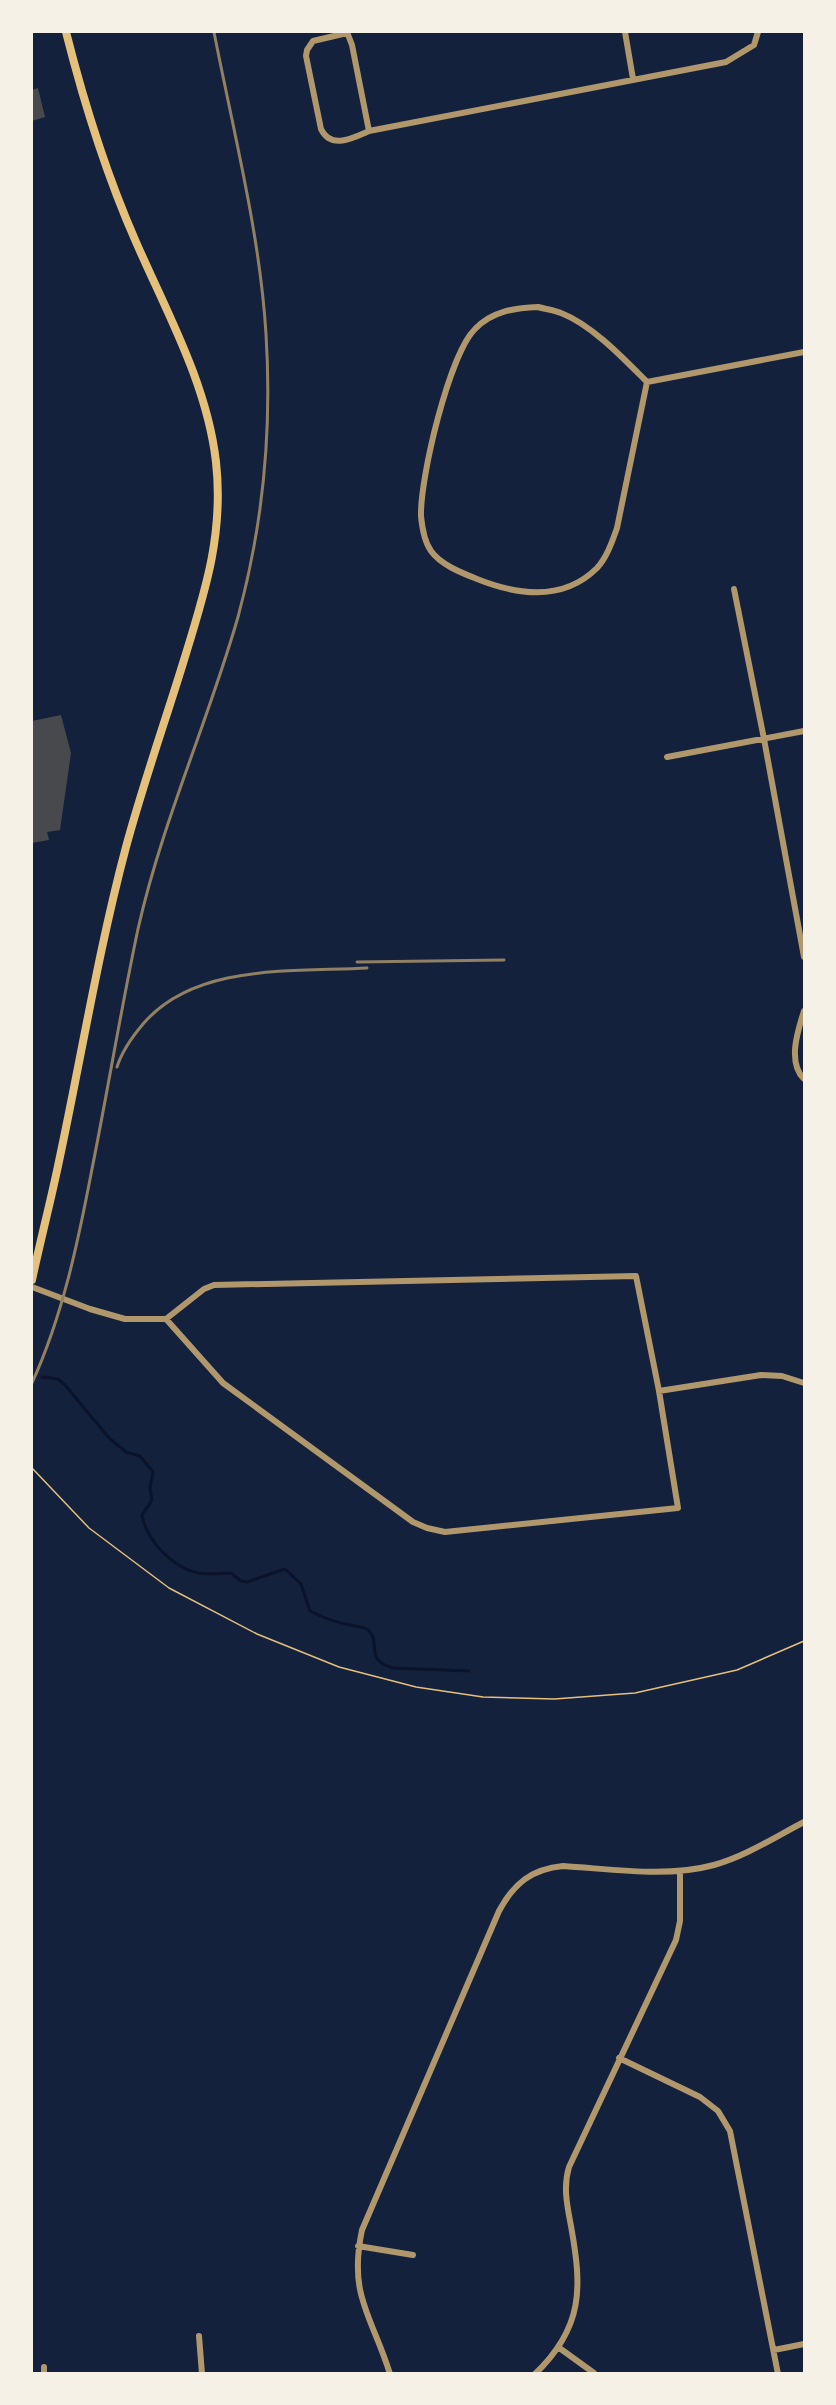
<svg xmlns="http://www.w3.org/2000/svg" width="836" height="2405" viewBox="0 0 836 2405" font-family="'Noto Sans',sans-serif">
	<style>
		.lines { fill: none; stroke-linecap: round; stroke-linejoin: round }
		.stream { stroke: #0b132b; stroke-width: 3 }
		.building { fill: #48494c }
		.path { stroke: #e5c07b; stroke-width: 1.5 }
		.minor { stroke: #b1986c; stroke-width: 6 }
		.secondary { stroke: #e5c07b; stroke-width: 8 }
		.rail { stroke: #918062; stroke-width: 3 }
	</style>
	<rect width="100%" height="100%" fill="#14213d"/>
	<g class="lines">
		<path class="stream" d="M 42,1377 L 58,1379 L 65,1385 L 109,1438 L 126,1452 L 140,1456 L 153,1472 L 150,1488 L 152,1500 L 142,1515 C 146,1540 173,1568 198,1573 C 209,1575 221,1573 231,1573 L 241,1581 L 247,1582 L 285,1569 L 301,1584 L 310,1611 C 325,1619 338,1623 355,1626 C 360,1627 366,1627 369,1631 C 381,1643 364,1660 393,1668 L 469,1671"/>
	</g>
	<path class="building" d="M 38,88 L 45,117 L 32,121 L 32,90 Z
		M 61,715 L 71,753 L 60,830 L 47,832 L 49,840 L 32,843 L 32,721 Z"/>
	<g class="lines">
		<path class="path" d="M 32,1468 L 89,1528 L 169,1588 L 257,1634 L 339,1667 L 416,1687 L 483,1697 L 554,1699 L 635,1693 L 737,1670 L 804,1641"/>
		<path class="minor" d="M 347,32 L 352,45 L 369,131
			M 625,32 L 633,79
			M 347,33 L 313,41 L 307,50 L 306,56 L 321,129 C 331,150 353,138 369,131 L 726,62 L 754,45 L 758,32
			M 538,307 C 545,309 554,310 561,313 C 592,325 624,359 647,382 L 617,528 C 612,542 607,557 597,568 C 563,602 517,595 477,579 C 462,573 441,565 431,551 C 424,541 422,527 421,516 C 420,478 449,355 475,329 C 492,311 515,308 538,307 Z
			M 647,382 L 804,352
			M 734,589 L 764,739 L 804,957
			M 667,757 L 804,731
			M 804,1011 C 798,1030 787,1062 804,1079
			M 636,1276 L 659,1391 L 678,1508 L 445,1532 L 427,1528 L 413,1522 L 223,1383 L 166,1319 L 204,1289 L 214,1285 Z
			M 32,1287 L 90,1309 L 125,1319 L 166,1319
			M 659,1391 L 761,1375 L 782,1376 L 804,1383
			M 619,2058 L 700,2097 L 718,2111 L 730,2131 L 778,2374
			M 358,2246 L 413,2255
			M 199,2336 L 202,2374
			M 558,2347 L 594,2373
			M 774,2350 L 804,2344
			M 44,2374 L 44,2367
			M 390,2374 C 372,2316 348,2296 362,2230 L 499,1911 C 514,1883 532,1869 563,1866 C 612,1869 666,1878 714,1865 C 746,1856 775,1837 804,1822
			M 535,2374 C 584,2327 582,2287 571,2226 C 567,2205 563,2187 569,2167 L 676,1940 L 680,1921 L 680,1871"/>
		<path class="secondary" d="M 32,1280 C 40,1242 50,1204 58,1166 C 81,1059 98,952 126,847 C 143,784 165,722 184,660 C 205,592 224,534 216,462 C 207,384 167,313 136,242 C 106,174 84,103 66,32"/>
		<path class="rail" d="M 357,962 L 504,960
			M 117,1067 C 122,1051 132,1037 143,1024 C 195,963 293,972 367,968
			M 32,1383 C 63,1315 78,1242 92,1169 C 108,1089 121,1009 138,929 C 162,822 208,722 238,617 C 263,525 272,429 266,334 C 260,234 233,130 214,32"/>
	</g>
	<rect width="836" height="2405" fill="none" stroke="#f6f1e7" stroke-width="66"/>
</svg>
